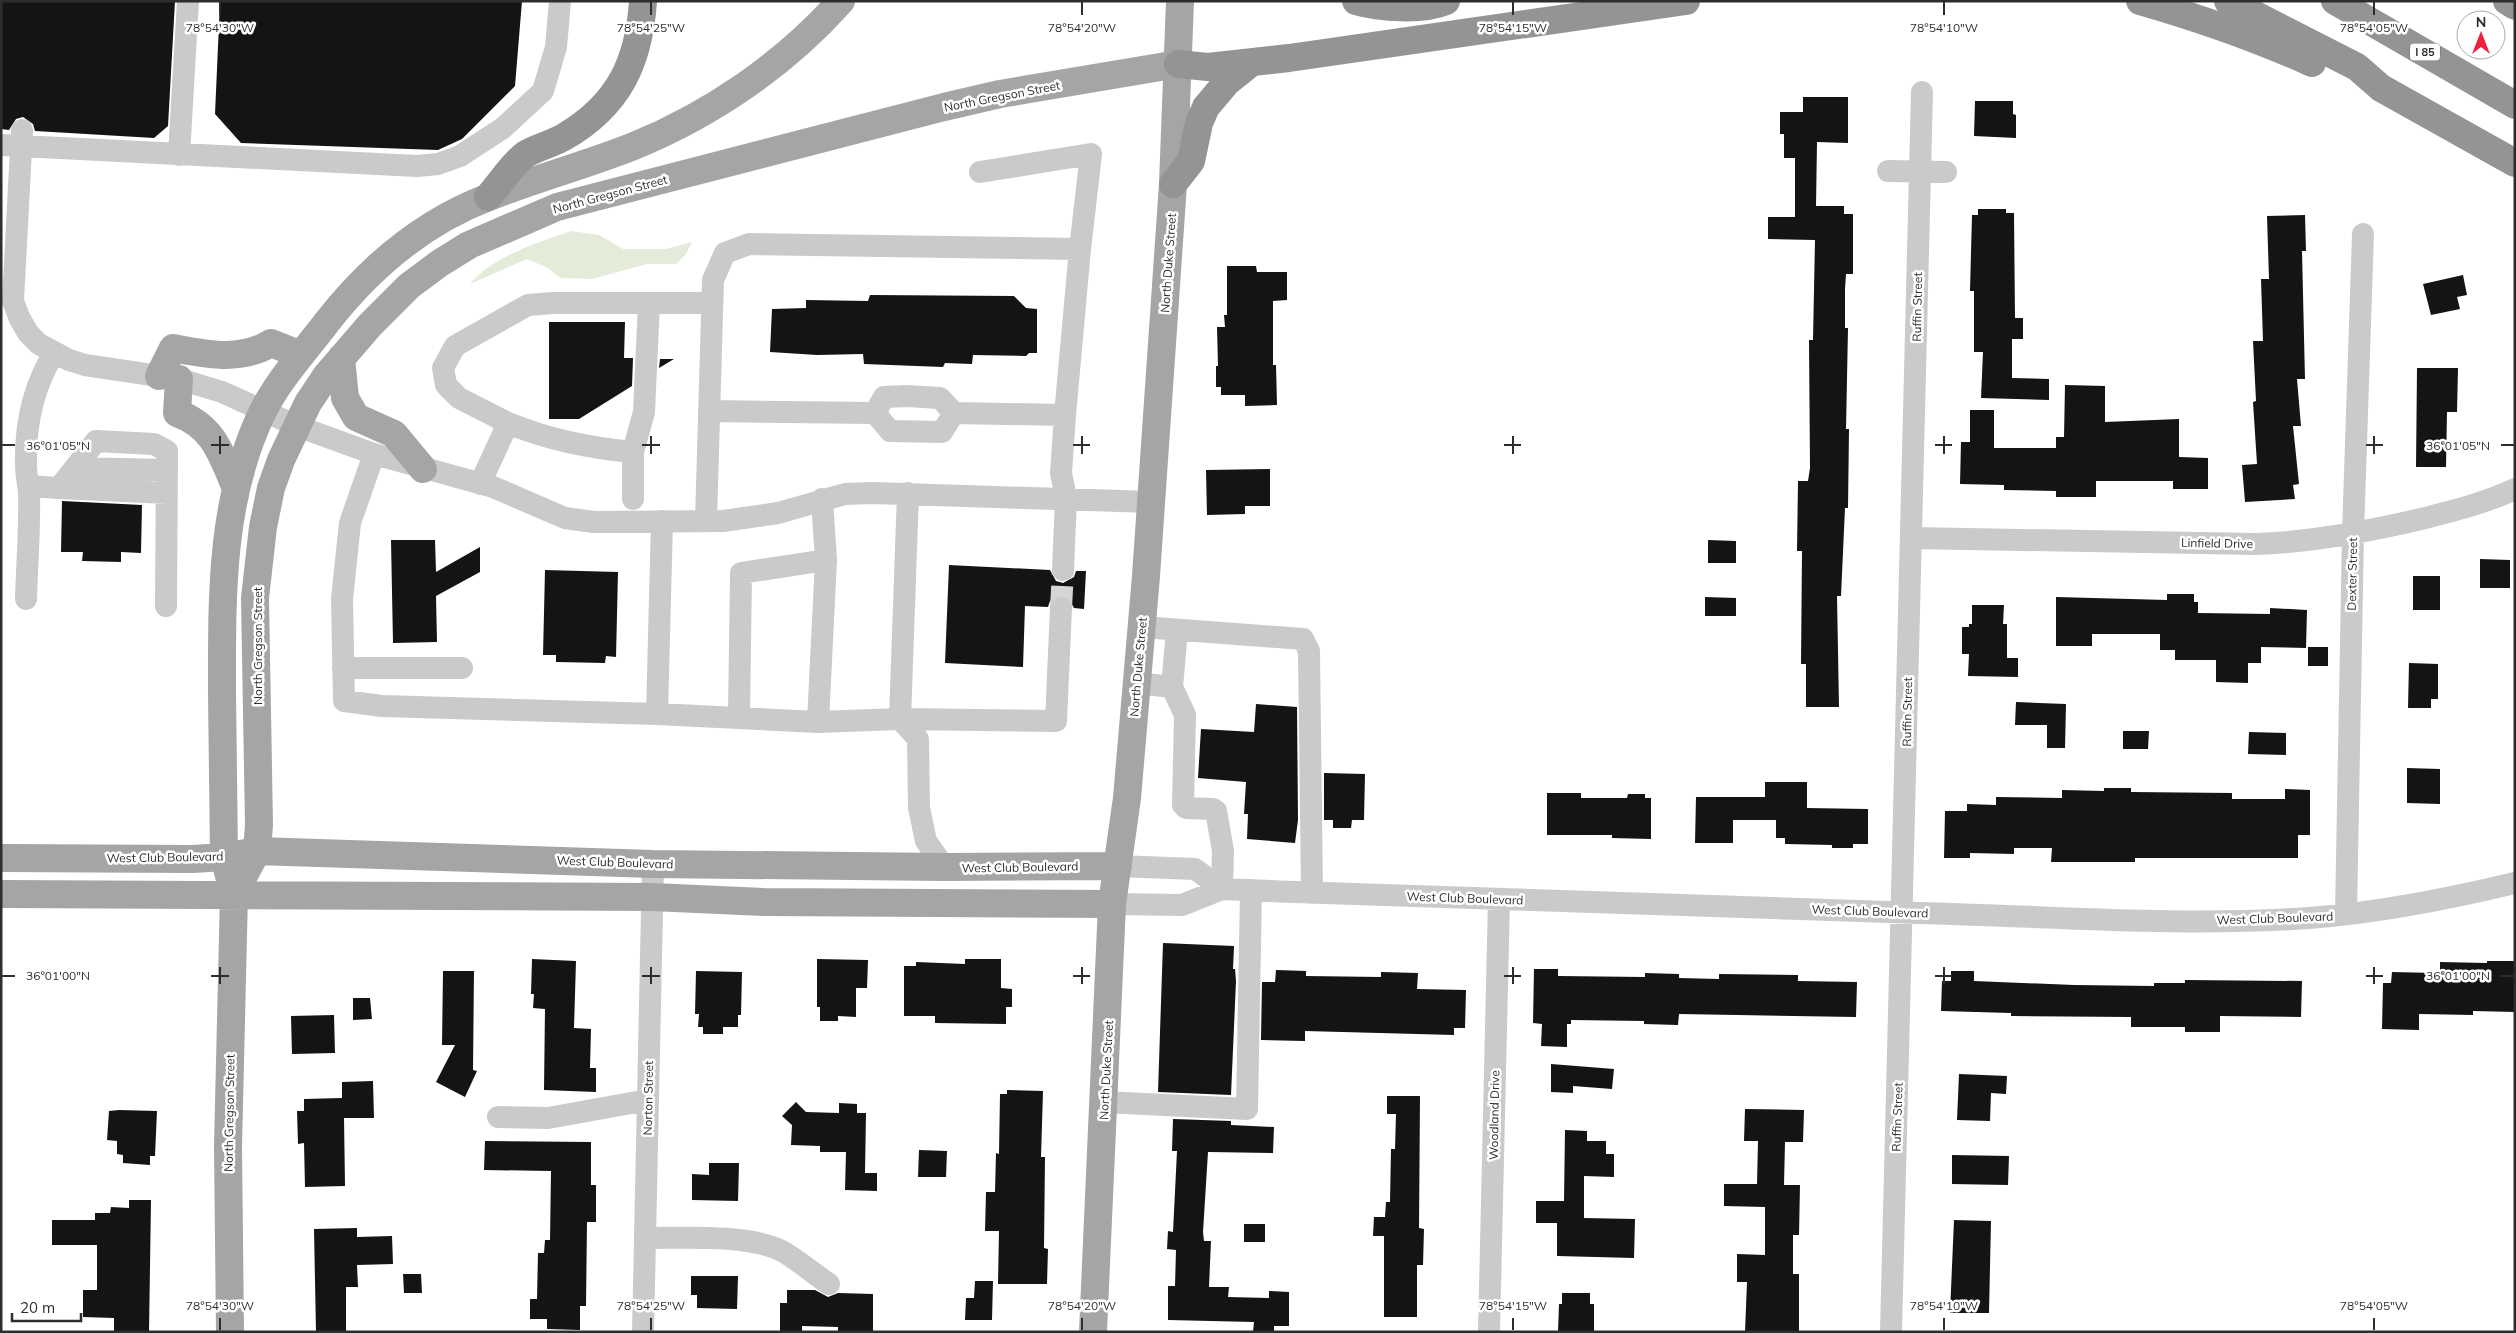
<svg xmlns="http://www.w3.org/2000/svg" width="2516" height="1333" viewBox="0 0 2516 1333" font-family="Mulish,sans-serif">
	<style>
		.green { fill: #e4ecd9 }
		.building { fill: #141414 }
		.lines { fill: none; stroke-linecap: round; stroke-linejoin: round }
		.minor-tunnel { stroke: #d5d5d5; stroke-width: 22; stroke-dasharray: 22 11; stroke-linecap: butt }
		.minor { stroke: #cacaca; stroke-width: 22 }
		.major { stroke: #a5a5a5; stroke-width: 28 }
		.highway { stroke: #949494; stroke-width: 28 }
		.ticks { fill: none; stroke: #2d2d2d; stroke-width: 2 }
		.labels { text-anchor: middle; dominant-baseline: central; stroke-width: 5; stroke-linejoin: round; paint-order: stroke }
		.shield { fill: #fff; stroke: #6c6c6c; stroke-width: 1 }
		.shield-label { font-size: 11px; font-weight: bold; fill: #2d2d2d }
		.street-label { font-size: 12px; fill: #2d2d2d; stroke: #fff }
		.ticks-label { font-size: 12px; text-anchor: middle; fill: #2d2d2d; stroke: #fff; stroke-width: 5; stroke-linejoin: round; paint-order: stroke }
	</style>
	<rect width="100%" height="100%" fill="#fff"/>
	<path class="green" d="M 572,231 L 599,235 L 623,249 L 666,249 L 692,242 L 686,254 L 676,264 L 647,264 L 592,279 L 561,278 L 546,267 L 527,259 L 470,284 C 492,257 540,241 572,231 Z"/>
	<path class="building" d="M 1,1 L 175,1 L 168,126 L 154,138 L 35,131 L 33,124 L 23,117 L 16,119 L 9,130 L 1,129 Z
		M 220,1 L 522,1 L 515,86 L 462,139 L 438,150 L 241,143 L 215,114 Z
		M 1803,97 L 1848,97 L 1848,143 L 1817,142 L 1816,206 L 1844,206 L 1844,214 L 1853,214 L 1853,274 L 1846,274 L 1845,289 L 1845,328 L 1848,328 L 1846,429 L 1849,429 L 1848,508 L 1845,508 L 1841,596 L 1837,596 L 1839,707 L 1806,707 L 1806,664 L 1801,664 L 1802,551 L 1797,551 L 1798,481 L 1808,481 L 1810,468 L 1809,340 L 1813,340 L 1815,240 L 1768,239 L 1768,217 L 1795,217 L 1795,158 L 1784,158 L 1784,134 L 1780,134 L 1780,112 L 1803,112 Z
		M 1975,101 L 2013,101 L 2013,114 L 2016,115 L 2016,138 L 1974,136 Z
		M 1978,209 L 2006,209 L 2006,213 L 2014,213 L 2015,318 L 2023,318 L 2023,339 L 2012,339 L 2012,378 L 2049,379 L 2049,400 L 1981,398 L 1983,352 L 1974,352 L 1974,291 L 1970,291 L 1972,215 L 1978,215 Z
		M 2305,215 L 2306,251 L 2302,251 L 2305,379 L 2297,379 L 2301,426 L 2293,426 L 2299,484 L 2293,485 L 2295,499 L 2245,502 L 2242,465 L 2257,464 L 2253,402 L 2256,401 L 2253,341 L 2263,341 L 2261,279 L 2269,279 L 2267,216 Z
		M 1227,266 L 1256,266 L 1257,272 L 1287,272 L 1287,300 L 1273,301 L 1273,365 L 1276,365 L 1277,405 L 1245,406 L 1245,395 L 1221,395 L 1221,387 L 1216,387 L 1216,366 L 1218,366 L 1217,327 L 1225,327 L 1224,315 L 1227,315 Z
		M 2463,275 L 2467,295 L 2457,297 L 2460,309 L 2431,315 L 2423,284 Z
		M 870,295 L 1014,296 L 1026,308 L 1037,309 L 1037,353 L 1029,353 L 1026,356 L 973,355 L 972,364 L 945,363 L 943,367 L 864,364 L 863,354 L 817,355 L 770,352 L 772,309 L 806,308 L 806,300 L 868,301 Z
		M 549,322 L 625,322 L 624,358 L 633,358 L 632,386 L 579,419 L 549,419 Z
		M 660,359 L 674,359 L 659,368 Z
		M 2417,368 L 2458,368 L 2457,412 L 2447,412 L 2446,467 L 2416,467 Z
		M 2065,385 L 2105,386 L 2105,422 L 2179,419 L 2179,457 L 2208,458 L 2208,489 L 2173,489 L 2173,481 L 2096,481 L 2096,497 L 2056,497 L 2056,491 L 2004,490 L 2004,485 L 1960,484 L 1961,442 L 1970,442 L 1970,410 L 1994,410 L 1994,448 L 2056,448 L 2056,437 L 2064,437 Z
		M 1270,469 L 1270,506 L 1245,506 L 1245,514 L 1207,515 L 1206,470 Z
		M 62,501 L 142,505 L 141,553 L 121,552 L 121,562 L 82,561 L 83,552 L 61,552 Z
		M 391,540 L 435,540 L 436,572 L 480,547 L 480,572 L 436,596 L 437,642 L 393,643 Z
		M 1708,540 L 1736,541 L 1736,563 L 1708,563 Z
		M 2480,559 L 2510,560 L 2510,588 L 2480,588 Z
		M 949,565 L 1050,570 L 1056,581 L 1063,583 L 1074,577 L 1076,571 L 1086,571 L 1084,609 L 1074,608 L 1068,597 L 1061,595 L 1050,601 L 1048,607 L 1025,606 L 1023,667 L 945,663 Z
		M 545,570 L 618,572 L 616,657 L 606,656 L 605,663 L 556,662 L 556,655 L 543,655 Z
		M 2413,576 L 2440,576 L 2440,610 L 2413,610 Z
		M 2167,594 L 2194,594 L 2194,602 L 2198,602 L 2198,613 L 2270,614 L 2270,608 L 2307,610 L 2306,648 L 2261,647 L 2261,663 L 2248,663 L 2248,683 L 2216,682 L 2216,660 L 2175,660 L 2175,650 L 2160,650 L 2160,634 L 2092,634 L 2092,646 L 2056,646 L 2056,597 L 2167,600 Z
		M 1705,597 L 1736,598 L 1736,616 L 1705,616 Z
		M 1972,605 L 2004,605 L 2003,624 L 2007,624 L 2007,658 L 2018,658 L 2018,677 L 1968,676 L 1969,654 L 1962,654 L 1962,627 L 1969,627 L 1969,624 L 1972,624 Z
		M 2308,647 L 2328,647 L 2328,666 L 2308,666 Z
		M 2409,663 L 2438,664 L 2438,699 L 2431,699 L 2431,708 L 2408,708 Z
		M 2016,702 L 2066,704 L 2065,748 L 2047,748 L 2047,725 L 2015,725 Z
		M 1256,704 L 1297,707 L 1298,820 L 1295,843 L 1247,839 L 1248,814 L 1244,814 L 1246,782 L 1198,778 L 1201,729 L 1254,732 Z
		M 2123,731 L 2149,731 L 2148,749 L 2123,749 Z
		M 2249,732 L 2286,733 L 2286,755 L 2248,754 Z
		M 2407,768 L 2440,769 L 2440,804 L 2407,803 Z
		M 1324,773 L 1365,774 L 1364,820 L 1352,820 L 1351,828 L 1333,828 L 1333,820 L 1324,820 Z
		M 1765,782 L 1807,782 L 1807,808 L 1868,809 L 1868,844 L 1853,844 L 1853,848 L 1832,848 L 1832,845 L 1785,844 L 1785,838 L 1776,838 L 1776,820 L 1733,820 L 1733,843 L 1695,843 L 1696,797 L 1765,797 Z
		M 2104,788 L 2131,788 L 2131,792 L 2232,793 L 2232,799 L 2285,799 L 2285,789 L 2310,790 L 2310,835 L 2298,835 L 2298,858 L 2135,858 L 2135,862 L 2051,862 L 2052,848 L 2014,848 L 2014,854 L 1970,853 L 1970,858 L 1944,858 L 1945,811 L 1967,811 L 1967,804 L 1996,805 L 1996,797 L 2062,798 L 2062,790 L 2104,791 Z
		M 1547,793 L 1581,793 L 1581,798 L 1627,798 L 1628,794 L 1645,794 L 1645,798 L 1651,798 L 1651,839 L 1612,838 L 1612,835 L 1547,835 Z
		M 1163,943 L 1234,946 L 1233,969 L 1235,969 L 1236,981 L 1231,1095 L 1158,1092 Z
		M 532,959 L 576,961 L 574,1028 L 591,1029 L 590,1068 L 596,1068 L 596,1092 L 544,1090 L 545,1009 L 533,1008 L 534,994 L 531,994 Z
		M 817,959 L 868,960 L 867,988 L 856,988 L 856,1017 L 838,1016 L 838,1021 L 820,1021 L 820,1007 L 817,1007 Z
		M 965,959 L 1001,959 L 1001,988 L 1012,989 L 1012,1007 L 1006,1007 L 1006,1024 L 935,1023 L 935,1016 L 904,1016 L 904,966 L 916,966 L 916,962 L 965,964 Z
		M 2487,961 L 2515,961 L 2515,1012 L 2473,1011 L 2473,1015 L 2419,1014 L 2419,1030 L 2382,1029 L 2383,983 L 2391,983 L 2392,972 L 2436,973 L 2436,970 L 2440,971 L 2440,962 L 2487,963 Z
		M 1534,969 L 1558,969 L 1558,976 L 1645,977 L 1645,973 L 1679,974 L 1679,978 L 1719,979 L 1719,974 L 1798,975 L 1798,981 L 1857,982 L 1856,1017 L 1679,1014 L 1678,1025 L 1644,1024 L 1644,1021 L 1571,1020 L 1571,1024 L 1567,1024 L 1567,1047 L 1541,1046 L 1542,1024 L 1533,1023 Z
		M 1276,970 L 1306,971 L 1306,976 L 1381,977 L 1381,972 L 1418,973 L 1417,989 L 1466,990 L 1465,1028 L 1454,1028 L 1454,1035 L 1305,1031 L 1305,1041 L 1261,1040 L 1262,982 L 1275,982 Z
		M 443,971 L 474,971 L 473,1070 L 477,1071 L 465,1097 L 436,1082 L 455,1045 L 442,1045 Z
		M 696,971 L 742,972 L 741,1015 L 738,1015 L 738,1027 L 723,1027 L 723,1034 L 703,1034 L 703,1027 L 698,1027 L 699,1014 L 695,1014 Z
		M 1951,971 L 1974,971 L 1974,981 L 2074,985 L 2154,986 L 2154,983 L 2185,983 L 2185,980 L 2302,981 L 2301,1017 L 2220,1016 L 2220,1032 L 2185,1032 L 2185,1027 L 2131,1027 L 2131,1017 L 2011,1016 L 2011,1013 L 1941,1011 L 1942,981 L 1951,981 Z
		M 353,998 L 370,998 L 372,1019 L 353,1020 Z
		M 334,1015 L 335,1053 L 292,1054 L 291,1016 Z
		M 1551,1064 L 1614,1069 L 1612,1089 L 1573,1086 L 1573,1093 L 1551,1092 Z
		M 1959,1074 L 2007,1076 L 2006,1094 L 1991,1093 L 1990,1121 L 1957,1120 Z
		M 373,1081 L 374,1118 L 344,1118 L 345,1186 L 305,1187 L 304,1143 L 298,1144 L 297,1111 L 304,1111 L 304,1099 L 342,1098 L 342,1082 Z
		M 1007,1090 L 1043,1091 L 1041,1157 L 1045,1157 L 1044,1248 L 1048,1249 L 1047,1284 L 998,1284 L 999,1231 L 985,1231 L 986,1192 L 995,1192 L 996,1153 L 999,1154 L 1000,1094 L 1007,1094 Z
		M 1387,1096 L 1420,1096 L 1419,1228 L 1424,1229 L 1423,1265 L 1417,1265 L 1417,1317 L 1384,1317 L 1384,1236 L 1373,1236 L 1374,1217 L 1385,1217 L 1386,1202 L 1390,1202 L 1391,1149 L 1395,1149 L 1396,1114 L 1387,1114 Z
		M 796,1102 L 806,1112 L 839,1113 L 839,1103 L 857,1104 L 857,1113 L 866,1113 L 865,1173 L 877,1173 L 877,1191 L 845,1190 L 846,1152 L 820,1152 L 820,1146 L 791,1145 L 792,1125 L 782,1116 Z
		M 1745,1109 L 1804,1110 L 1803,1142 L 1785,1142 L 1784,1185 L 1800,1185 L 1799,1235 L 1793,1235 L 1793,1274 L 1799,1274 L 1799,1332 L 1745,1332 L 1747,1282 L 1737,1282 L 1737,1254 L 1765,1255 L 1765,1207 L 1724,1206 L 1724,1184 L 1757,1184 L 1758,1141 L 1744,1141 Z
		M 119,1110 L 157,1111 L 155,1156 L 150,1156 L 150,1165 L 123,1163 L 123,1155 L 117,1154 L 117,1141 L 107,1140 L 109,1111 Z
		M 1173,1119 L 1231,1121 L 1231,1125 L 1274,1127 L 1273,1153 L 1208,1152 L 1203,1232 L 1204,1241 L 1211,1241 L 1209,1287 L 1229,1287 L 1228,1297 L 1269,1298 L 1269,1291 L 1289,1292 L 1289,1326 L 1274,1326 L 1274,1332 L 1253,1332 L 1254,1322 L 1168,1320 L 1168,1286 L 1175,1286 L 1176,1250 L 1167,1249 L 1168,1231 L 1173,1232 L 1177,1151 L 1172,1151 Z
		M 1565,1130 L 1587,1131 L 1587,1141 L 1606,1141 L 1606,1154 L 1614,1154 L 1614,1177 L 1584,1176 L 1584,1218 L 1635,1219 L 1634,1258 L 1557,1256 L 1557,1223 L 1536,1223 L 1536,1201 L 1564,1201 Z
		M 485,1141 L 591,1142 L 591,1185 L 596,1185 L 596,1222 L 587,1222 L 586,1306 L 580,1306 L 580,1330 L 547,1329 L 547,1319 L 530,1319 L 530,1299 L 537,1299 L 538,1253 L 544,1253 L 545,1240 L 550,1240 L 551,1171 L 484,1170 Z
		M 919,1150 L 947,1151 L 946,1177 L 918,1177 Z
		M 1952,1155 L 2009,1156 L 2008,1185 L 1952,1184 Z
		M 709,1163 L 739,1163 L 738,1201 L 692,1200 L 692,1174 L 709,1175 Z
		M 129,1200 L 151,1200 L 149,1332 L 114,1332 L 114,1318 L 83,1317 L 83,1290 L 97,1290 L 97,1245 L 52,1245 L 52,1220 L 95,1220 L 95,1213 L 110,1213 L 111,1207 L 129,1208 Z
		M 1954,1220 L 1991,1221 L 1989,1313 L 1950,1313 Z
		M 1244,1224 L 1265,1224 L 1265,1242 L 1244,1242 Z
		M 357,1228 L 357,1237 L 392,1236 L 393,1264 L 357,1265 L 358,1287 L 346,1287 L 346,1332 L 316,1332 L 314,1229 Z
		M 403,1274 L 421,1274 L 422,1293 L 404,1293 Z
		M 691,1276 L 738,1276 L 737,1309 L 697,1308 L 697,1295 L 691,1295 Z
		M 975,1281 L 993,1281 L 992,1320 L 965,1320 L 966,1298 L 974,1298 Z
		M 787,1290 L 815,1290 L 828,1297 L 838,1293 L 873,1294 L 873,1332 L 838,1332 L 838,1327 L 802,1326 L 802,1332 L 780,1332 L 780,1303 L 787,1303 Z
		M 1562,1293 L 1590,1293 L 1590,1304 L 1594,1304 L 1594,1332 L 1558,1332 L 1559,1304 L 1562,1304 Z"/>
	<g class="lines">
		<path class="minor-tunnel" d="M 1061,608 L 1063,570"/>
		<path class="minor" d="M 22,130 L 13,301 L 19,317 L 28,333 L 39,344 L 69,360 L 85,365 L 179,379 L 222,392 L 297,426 L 374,454 L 493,487 L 565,518 L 594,522 L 723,521 L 778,513 L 845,494 L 873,493 L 1151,502
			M 1,145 L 417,166 L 438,164 L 460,156 L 503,128 L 543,91 L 556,47 L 560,1
			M 179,155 L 188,1
			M 1888,171 L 1946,172
			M 980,172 L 1091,154 L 1080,249
			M 709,411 L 875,413
			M 875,413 L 890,431 L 942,432 L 954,413
			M 508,423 C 549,440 589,448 633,452 L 633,499
			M 633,452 L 644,412 L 649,303
			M 374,454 L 350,523 L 342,599 L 344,701 L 382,706 L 657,714
			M 75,468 L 167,470
			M 480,484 L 508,423 L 459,398 L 446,385 L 443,368 L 455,346 L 528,305 L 553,303 L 712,303
			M 28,486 L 59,488 L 96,441 L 154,444 L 167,451 L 166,606
			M 59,488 L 167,493
			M 908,493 L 900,719 L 1056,721 L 1061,608
			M 662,521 L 657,714 L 818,722 L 826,560 L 822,499
			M 706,521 L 713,280 L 725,253 L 749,244 L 1080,249 L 1065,415 L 954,413 L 940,398 L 907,396 L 884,397 L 875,413
			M 1911,538 L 2256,544 C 2312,542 2366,532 2421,519 C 2453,511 2485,503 2515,489
			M 1063,570 L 1066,498 L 1061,473 L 1065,415
			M 26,599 C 27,563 30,527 29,492 C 28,483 26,474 26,465 C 25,424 33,387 54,353
			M 1142,627 L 1303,639 L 1309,651 L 1312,893
			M 343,668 L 462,668
			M 1137,683 L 1172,687 L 1177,630
			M 1172,687 L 1185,715 L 1183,805 L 1186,808 L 1213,809 L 1216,811 L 1223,851 L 1222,889
			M 739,716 L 741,573 L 826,560
			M 818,722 L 900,719 L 918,739 L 919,808 L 926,841 L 944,867
			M 1118,866 L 1195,869 L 1222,889
			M 1112,904 L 1182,905 L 1222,889 C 1454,899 1686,907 1919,913 C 2048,916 2180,927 2309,918 C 2378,913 2448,899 2515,883
			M 2346,914 L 2353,533 L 2363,234
			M 1104,1102 L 1247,1109 L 1251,890
			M 498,1117 L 548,1118 L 648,1100
			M 646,1238 C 684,1238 748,1234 782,1251 C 798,1260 814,1274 829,1284
			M 643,1332 L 653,864
			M 1489,1332 L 1499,899
			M 1891,1332 L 1922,92"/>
		<path class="major" d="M 341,358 L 345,398 L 356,417 L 394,434 L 423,469
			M 159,376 L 173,348 C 206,354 240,362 271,343 L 301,355
			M 179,379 L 177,413 C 213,426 221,453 235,486
			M 1,858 L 193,859 L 224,857 L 257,851 L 653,864 L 944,867 L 1118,866
			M 1,894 L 652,897 L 764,902 L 1112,904
			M 234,894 L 257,851 L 259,825 L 255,598 L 263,527 L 271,488 L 281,460 L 308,403 L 326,376 L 370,325 L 409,286 L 440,263 L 469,245 L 557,207 L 944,107 L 1000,94 L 1178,64
			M 230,1332 L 228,1146 L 234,894 L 224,857 C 223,802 223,747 222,692 C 222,597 220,501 262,413 C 278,380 305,351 327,322 C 370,267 423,222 489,197 C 537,178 586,165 634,146 C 712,114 785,64 841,1
			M 1093,1332 L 1112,904 L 1127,798 L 1146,576 L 1173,184 L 1180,1"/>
		<path class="highway" d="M 1356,1 C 1380,8 1422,11 1446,1
			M 2140,1 C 2199,18 2257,38 2312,63
			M 2228,1 L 2357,67 L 2381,88 L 2515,163
			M 2335,1 L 2515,105
			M 2507,1 L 2515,6
			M 1178,64 L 1208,67 L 1289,58 L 1686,1
			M 1173,184 L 1191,161 L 1199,123 L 1206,107 L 1227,82 L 1252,62
			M 488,197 C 499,185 513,163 526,154 C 538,147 552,144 564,137 C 619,105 639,62 643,1"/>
	</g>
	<path class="ticks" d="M 220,2 L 220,15M 651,2 L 651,15M 1082,2 L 1082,15M 1513,2 L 1513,15M 1944,2 L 1944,15M 2374,2 L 2374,15M 220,436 L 220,454M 651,436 L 651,454M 1082,436 L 1082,454M 1513,436 L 1513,454M 1944,436 L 1944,454M 2374,436 L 2374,454M 2,445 L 15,445M 211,445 L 229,445M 642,445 L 660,445M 1073,445 L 1090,445M 1504,445 L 1521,445M 1935,445 L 1952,445M 2366,445 L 2383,445M 2501,445 L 2514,445M 220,967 L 220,984M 651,967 L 651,984M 1082,967 L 1082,984M 1513,967 L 1513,984M 1944,967 L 1944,984M 2374,967 L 2374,984M 2,976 L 15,976M 211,976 L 229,976M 642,976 L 660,976M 1073,976 L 1090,976M 1504,976 L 1521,976M 1935,976 L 1952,976M 2366,976 L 2383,976M 2501,976 L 2514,976M 220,1318 L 220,1330M 651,1318 L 651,1330M 1082,1318 L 1082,1330M 1513,1318 L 1513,1330M 1944,1318 L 1944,1330M 2374,1318 L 2374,1330"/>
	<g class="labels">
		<rect class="shield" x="2410" y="43.5" width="30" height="17" rx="4"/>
		<g class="shield-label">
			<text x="2425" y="52">I 85</text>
		</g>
		<g class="street-label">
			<text transform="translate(1002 96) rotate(-11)">North Gregson Street</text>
			<text transform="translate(610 194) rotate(-15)">North Gregson Street</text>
			<text transform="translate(1168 263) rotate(-86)">North Duke Street</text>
			<text transform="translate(1917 307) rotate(-89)">Ruffin Street</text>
			<text transform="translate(2217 543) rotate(1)">Linfield Drive</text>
			<text transform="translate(2352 574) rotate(-89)">Dexter Street</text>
			<text transform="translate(257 646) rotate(-90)">North Gregson Street</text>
			<text transform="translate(1138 667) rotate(-85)">North Duke Street</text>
			<text transform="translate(1907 712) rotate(-89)">Ruffin Street</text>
			<text transform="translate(165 857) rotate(-1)">West Club Boulevard</text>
			<text transform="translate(615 862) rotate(2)">West Club Boulevard</text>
			<text transform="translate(1020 867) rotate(-1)">West Club Boulevard</text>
			<text transform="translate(1465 898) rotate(2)">West Club Boulevard</text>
			<text transform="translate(1870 911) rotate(2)">West Club Boulevard</text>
			<text transform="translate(2275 918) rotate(-2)">West Club Boulevard</text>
			<text transform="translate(1106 1070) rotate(-87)">North Duke Street</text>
			<text transform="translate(648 1098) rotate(-89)">Norton Street</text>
			<text transform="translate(229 1113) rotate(-89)">North Gregson Street</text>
			<text transform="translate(1494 1115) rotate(-89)">Woodland Drive</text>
			<text transform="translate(1897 1117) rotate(-88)">Ruffin Street</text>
		</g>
	</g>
	<g class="ticks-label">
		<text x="220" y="32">78°54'30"W</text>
		<text x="651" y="32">78°54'25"W</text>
		<text x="1082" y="32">78°54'20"W</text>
		<text x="1513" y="32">78°54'15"W</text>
		<text x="1944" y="32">78°54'10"W</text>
		<text x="2374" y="32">78°54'05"W</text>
		<text x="58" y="450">36°01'05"N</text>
		<text x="2458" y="450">36°01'05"N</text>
		<text x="58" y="980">36°01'00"N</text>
		<text x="2458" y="980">36°01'00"N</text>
		<text x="220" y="1310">78°54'30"W</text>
		<text x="651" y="1310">78°54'25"W</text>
		<text x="1082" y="1310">78°54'20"W</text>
		<text x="1513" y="1310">78°54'15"W</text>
		<text x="1944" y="1310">78°54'10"W</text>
		<text x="2374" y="1310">78°54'05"W</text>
	</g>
	<rect width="2516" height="1333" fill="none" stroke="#2d2d2d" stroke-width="5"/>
	<g transform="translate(2481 35)"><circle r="24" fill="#ffffff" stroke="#ababab"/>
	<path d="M0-4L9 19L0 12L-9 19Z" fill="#f31f3e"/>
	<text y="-8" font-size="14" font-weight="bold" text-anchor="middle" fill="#2d2d2d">N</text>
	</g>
	<path d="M12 1313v8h69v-8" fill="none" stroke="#2d2d2d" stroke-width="2.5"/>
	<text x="20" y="1313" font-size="15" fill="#2d2d2d" stroke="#ffffff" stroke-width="4" paint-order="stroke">20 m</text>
</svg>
